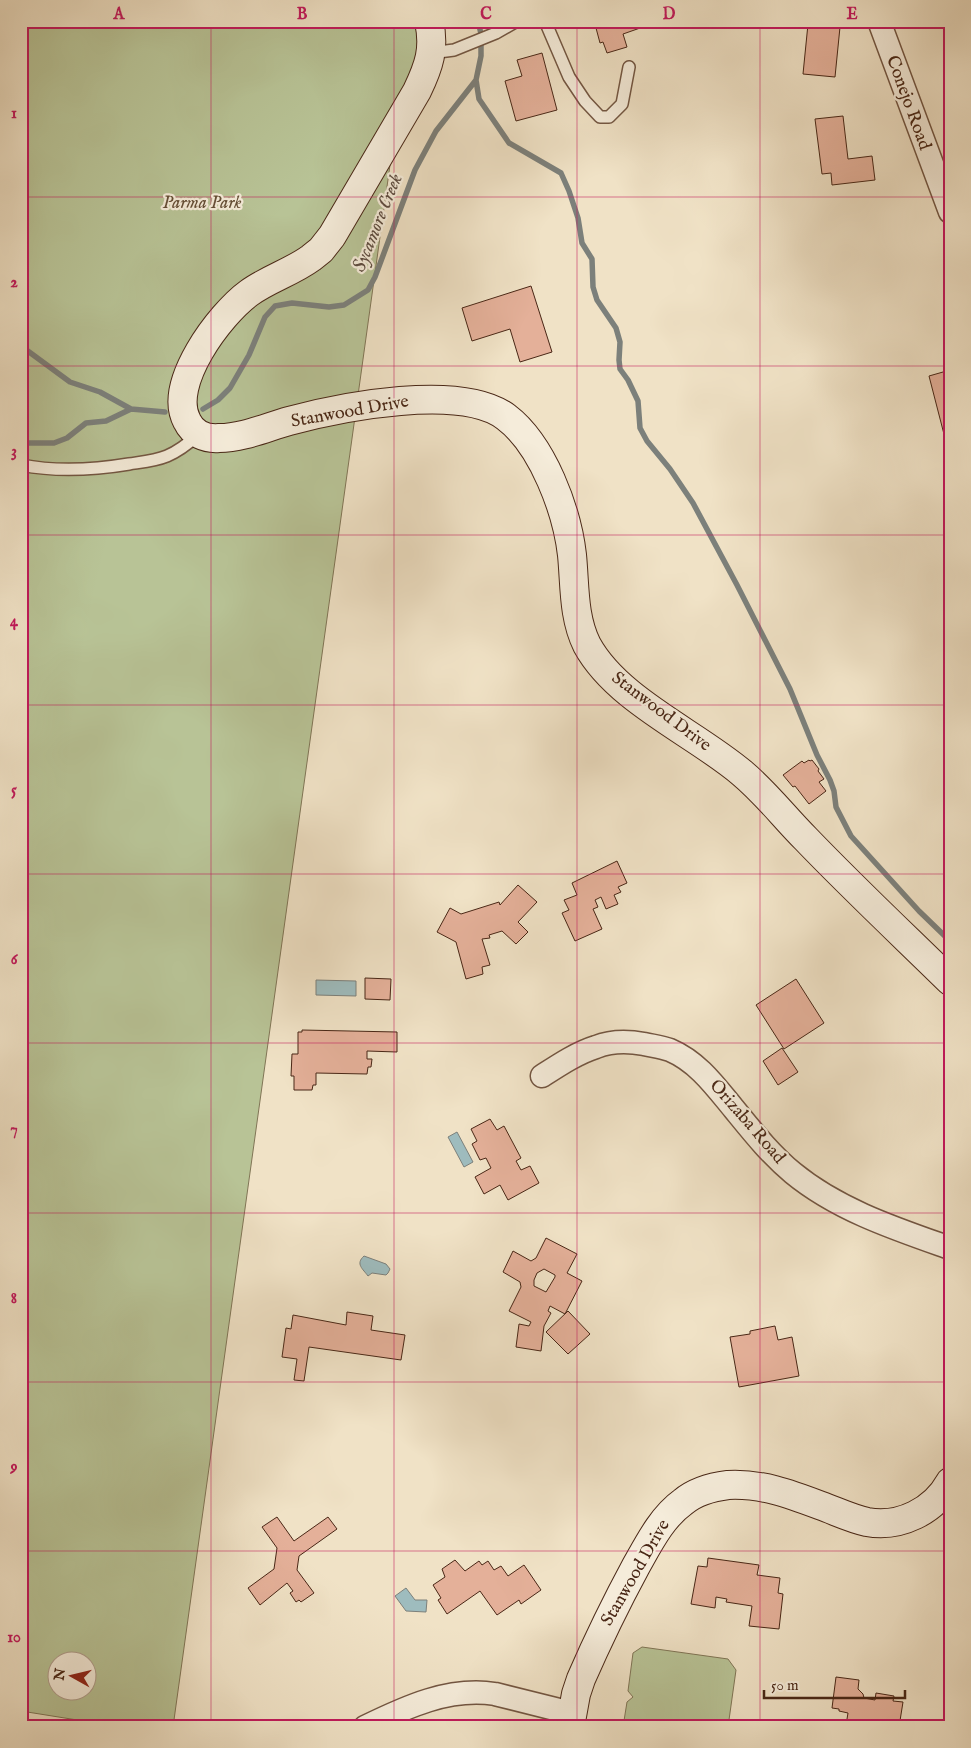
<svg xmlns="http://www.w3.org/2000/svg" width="971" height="1748" viewBox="0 0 971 1748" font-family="'IM FELL English',serif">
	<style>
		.green { fill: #b8c396; stroke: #807556; fill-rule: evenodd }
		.water { fill: #9ebcbe; stroke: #7c807b }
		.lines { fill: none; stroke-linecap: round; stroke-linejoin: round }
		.stream { stroke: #7c807b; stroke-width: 5.5 }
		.building { fill: #e4b099; stroke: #492716; fill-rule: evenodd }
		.service-casing { stroke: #735642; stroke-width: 14 }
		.minor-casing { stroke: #735642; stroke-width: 25 }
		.secondary-casing { stroke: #492716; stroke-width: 30 }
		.service { stroke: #f5ecda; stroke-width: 11 }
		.minor { stroke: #f5ecda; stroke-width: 22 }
		.secondary { stroke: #f5ecda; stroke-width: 28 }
		.grid { fill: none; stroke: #c2185b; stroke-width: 1; stroke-opacity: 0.55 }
		.labels { text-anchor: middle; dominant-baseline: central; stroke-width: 4.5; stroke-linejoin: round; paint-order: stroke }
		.street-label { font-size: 18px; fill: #492716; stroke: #f5ecda }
		.park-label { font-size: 18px; font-style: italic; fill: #654e36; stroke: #f5ecda }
		.water-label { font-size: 19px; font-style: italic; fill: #5e4c40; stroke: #f5ecda }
		.neatline { fill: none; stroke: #c2185b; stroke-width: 2 }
		.grid-label { font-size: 16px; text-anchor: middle; font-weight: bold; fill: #c2185b }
	</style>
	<rect width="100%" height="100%" fill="#f0e2c6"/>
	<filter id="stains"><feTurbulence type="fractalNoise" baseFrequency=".004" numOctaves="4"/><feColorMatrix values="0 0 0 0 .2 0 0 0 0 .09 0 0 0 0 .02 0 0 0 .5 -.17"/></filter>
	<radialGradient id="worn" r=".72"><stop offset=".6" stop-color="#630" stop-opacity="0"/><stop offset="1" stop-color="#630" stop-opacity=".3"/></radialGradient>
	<path class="green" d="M 21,21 L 423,21 L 432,33 L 400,93 L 173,1727 L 121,1727 L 21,1711 ZM 58,1660 L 88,1660 L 88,1690 L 58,1690 Z
		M 642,1647 L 728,1659 L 736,1670 L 728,1727 L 623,1727 L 627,1702 L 633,1697 L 628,1691 L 633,1653 Z"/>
	<path class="water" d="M 316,980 L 356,981 L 356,996 L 316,995 Z
		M 457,1132 L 473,1162 L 464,1167 L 448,1137 Z
		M 364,1256 L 386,1264 L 390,1269 L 388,1273 L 386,1275 L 372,1273 L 368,1276 C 363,1269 355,1264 364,1256 Z
		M 406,1588 L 415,1600 L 427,1600 L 426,1612 L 406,1611 L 395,1596 Z"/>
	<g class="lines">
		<path class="stream" d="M 476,80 L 479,99 L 509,143 L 561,173 L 569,191 L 578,218 L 582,243 L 592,259 L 593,287 L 597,300 L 616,328 L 620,342 L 619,360 L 620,369 L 628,380 L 638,401 L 640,428 L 647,441 L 670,469 L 693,503 L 737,585 L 790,689 L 817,755 L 830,780 L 834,791 L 836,807 L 851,836 L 919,911 L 950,941
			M 21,346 L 70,382 L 100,392 L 131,409
			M 203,409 L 218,400 L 230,388 L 249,355 L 265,317 L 275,306 L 292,303 L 329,307 L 344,305 L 368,290 L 375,277 L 415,170 L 436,131 L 476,80 L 481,56 L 481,34 L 478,21
			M 21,443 L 54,443 L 67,438 L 86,423 L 106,421 L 131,409 L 165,412"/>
	</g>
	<path class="building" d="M 597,21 L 641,21 L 643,27 L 623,34 L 627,47 L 607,53 L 603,42 L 600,43 L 596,28 L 599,27 Z
		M 808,24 L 840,27 L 835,77 L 803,74 Z
		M 542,53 L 557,110 L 516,121 L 505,81 L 522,76 L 517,60 Z
		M 843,116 L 848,159 L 872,156 L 875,180 L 832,185 L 831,173 L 822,174 L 815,119 Z
		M 531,286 L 552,352 L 520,362 L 510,329 L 472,341 L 462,308 Z
		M 950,370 L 950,441 L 946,442 L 929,376 Z
		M 809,760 L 810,761 L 812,760 L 819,769 L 818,771 L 824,779 L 819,782 L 826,791 L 809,804 L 795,786 L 793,787 L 783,775 L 802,761 L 804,763 Z
		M 617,861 L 627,883 L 618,887 L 621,892 L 614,895 L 618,904 L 606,909 L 601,897 L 595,900 L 598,907 L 593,909 L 602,929 L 575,941 L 562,913 L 569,910 L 564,900 L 577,895 L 572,883 Z
		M 518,885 L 537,902 L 518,922 L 528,932 L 516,944 L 502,931 L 489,935 L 490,938 L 482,939 L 490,965 L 482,967 L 483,974 L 466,979 L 456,942 L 437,932 L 450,908 L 461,914 L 499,902 L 500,905 Z
		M 365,978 L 391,979 L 390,1000 L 365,999 Z
		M 796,979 L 824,1023 L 784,1049 L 756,1005 Z
		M 302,1030 L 397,1032 L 397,1052 L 367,1051 L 367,1059 L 372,1059 L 371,1067 L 368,1067 L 367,1074 L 316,1073 L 316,1085 L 313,1085 L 312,1090 L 294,1090 L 294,1076 L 291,1076 L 292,1054 L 298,1054 L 298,1032 L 302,1032 Z
		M 782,1048 L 798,1072 L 778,1085 L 763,1061 Z
		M 490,1119 L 497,1130 L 504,1126 L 521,1158 L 516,1161 L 521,1170 L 530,1166 L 539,1183 L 508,1200 L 500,1185 L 484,1194 L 475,1177 L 491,1168 L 486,1158 L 480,1160 L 472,1144 L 477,1141 L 471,1129 Z
		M 546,1238 L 577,1254 L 567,1273 L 582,1281 L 565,1314 L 550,1306 L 548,1311 L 551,1313 L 544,1326 L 541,1351 L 516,1347 L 519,1324 L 529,1326 L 531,1322 L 509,1311 L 521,1287 L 520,1282 L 503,1272 L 513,1251 L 531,1261 L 536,1258 ZM 544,1269 L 555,1275 L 555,1277 L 546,1292 L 534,1286 L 534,1280 L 537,1273 Z
		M 568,1311 L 590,1334 L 568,1354 L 546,1332 Z
		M 347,1312 L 373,1316 L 371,1330 L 405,1335 L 401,1360 L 309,1347 L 304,1381 L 294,1380 L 297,1359 L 282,1357 L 286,1328 L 291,1329 L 293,1315 L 346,1325 Z
		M 775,1326 L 778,1340 L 792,1337 L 799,1376 L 739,1387 L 730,1337 L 750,1334 L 750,1331 Z
		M 277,1517 L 294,1541 L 328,1517 L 337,1529 L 299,1556 L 297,1570 L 314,1593 L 301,1602 L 299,1600 L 296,1602 L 290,1593 L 293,1591 L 287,1583 L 260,1605 L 248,1588 L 274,1569 L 277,1548 L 262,1527 Z
		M 708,1558 L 759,1565 L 757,1575 L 780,1578 L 778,1593 L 783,1594 L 779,1629 L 749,1626 L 752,1606 L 726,1602 L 727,1599 L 716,1597 L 715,1608 L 691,1604 L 698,1566 L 707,1567 Z
		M 455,1560 L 465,1571 L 479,1561 L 482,1565 L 488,1561 L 494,1570 L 501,1566 L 508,1576 L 524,1565 L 541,1590 L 521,1604 L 519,1600 L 497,1615 L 480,1591 L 447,1614 L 438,1600 L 441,1598 L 433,1585 L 445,1577 L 442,1569 Z
		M 836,1677 L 859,1680 L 858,1689 L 863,1694 L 864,1698 L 875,1700 L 876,1693 L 894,1696 L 893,1701 L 903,1702 L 899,1727 L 860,1727 L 846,1725 L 848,1713 L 839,1711 L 839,1709 L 832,1708 Z"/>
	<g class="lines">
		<defs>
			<path id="service" d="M 545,21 L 569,77 L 585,101 L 600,117 L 609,117 L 622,104 L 629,67
				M 431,53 L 454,50 L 496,33 L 517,21
				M 21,465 C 57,472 93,470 129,464 C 142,462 155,461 167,456 C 179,451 189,443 199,434"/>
			<path id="minor" d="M 879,21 L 950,212
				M 542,1076 C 559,1065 577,1053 596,1047 C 611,1041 628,1041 644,1044 C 653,1046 662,1047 670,1050 C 698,1062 715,1086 734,1109 C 752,1131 770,1154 793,1173 C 838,1210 896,1229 950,1248
				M 365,1727 C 406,1707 449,1687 495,1694 L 571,1713"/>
			<path id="secondary" d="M 429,21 C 435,49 429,66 417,91 L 332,236 L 321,250 L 311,258 C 292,272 268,279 249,293 C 220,314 167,384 187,421 C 193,434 206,439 219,438 C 243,438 267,427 289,421 C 341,407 461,383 506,417 C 543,445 567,511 572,555 C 575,585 573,617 587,645 C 617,700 695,733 742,773 C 766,793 784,817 806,839 C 852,887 902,934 950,981
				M 570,1727 L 576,1694 L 581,1679 C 598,1640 616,1603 636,1566 C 649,1543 662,1517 683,1502 C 696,1491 712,1487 728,1485 C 764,1483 795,1496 827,1508 C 840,1513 853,1519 867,1522 C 900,1528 934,1511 950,1482"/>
		</defs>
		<use href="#service" class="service-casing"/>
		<use href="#minor" class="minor-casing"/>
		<use href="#secondary" class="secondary-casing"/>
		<use href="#service" class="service"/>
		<use href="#minor" class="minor"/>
		<use href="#secondary" class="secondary"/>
	</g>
	<path class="grid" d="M 211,21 L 211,1727M 394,21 L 394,1727M 577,21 L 577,1727M 760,21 L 760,1727M 21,197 L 950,197M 21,366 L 950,366M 21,535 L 950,535M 21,705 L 950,705M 21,874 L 950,874M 21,1043 L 950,1043M 21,1213 L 950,1213M 21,1382 L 950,1382M 21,1551 L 950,1551"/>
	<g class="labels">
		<g class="street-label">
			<text transform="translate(908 103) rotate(70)">Conejo Road</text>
			<text transform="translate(350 412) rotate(-10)">Stanwood Drive</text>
			<text transform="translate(661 712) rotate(37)">Stanwood Drive</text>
			<text transform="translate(747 1122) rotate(49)">Orizaba Road</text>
			<text transform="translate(636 1573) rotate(-60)">Stanwood Drive</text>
		</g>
		<g class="park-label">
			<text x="202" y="203">Parma Park</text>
		</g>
		<g class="water-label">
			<text transform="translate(378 223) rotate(-68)">Sycamore Creek</text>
		</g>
	</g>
	<rect width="971" height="1748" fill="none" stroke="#f0e2c6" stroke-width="55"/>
	<g transform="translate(72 1676) rotate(278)"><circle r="24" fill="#f5ecda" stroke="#b09d8c"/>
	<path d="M0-4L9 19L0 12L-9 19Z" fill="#8f2418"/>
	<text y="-8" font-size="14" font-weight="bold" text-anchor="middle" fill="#492716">N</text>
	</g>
	<path d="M764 1690v8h141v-8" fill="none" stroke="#492716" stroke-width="2.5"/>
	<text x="771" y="1690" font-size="15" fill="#492716" stroke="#f5ecda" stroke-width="4" paint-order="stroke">50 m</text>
	<rect x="28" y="28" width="916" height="1692" class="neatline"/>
	<g class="grid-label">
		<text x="119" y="19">A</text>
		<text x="302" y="19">B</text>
		<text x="486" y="19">C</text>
		<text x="669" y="19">D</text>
		<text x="852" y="19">E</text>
		<text x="14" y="118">1</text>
		<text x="14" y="287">2</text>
		<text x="14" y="456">3</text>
		<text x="14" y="626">4</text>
		<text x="14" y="795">5</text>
		<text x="14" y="964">6</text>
		<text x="14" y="1134">7</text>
		<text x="14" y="1303">8</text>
		<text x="14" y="1472">9</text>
		<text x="14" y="1642">10</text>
	</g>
	<rect width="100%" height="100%" filter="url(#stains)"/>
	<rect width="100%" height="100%" fill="url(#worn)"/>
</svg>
